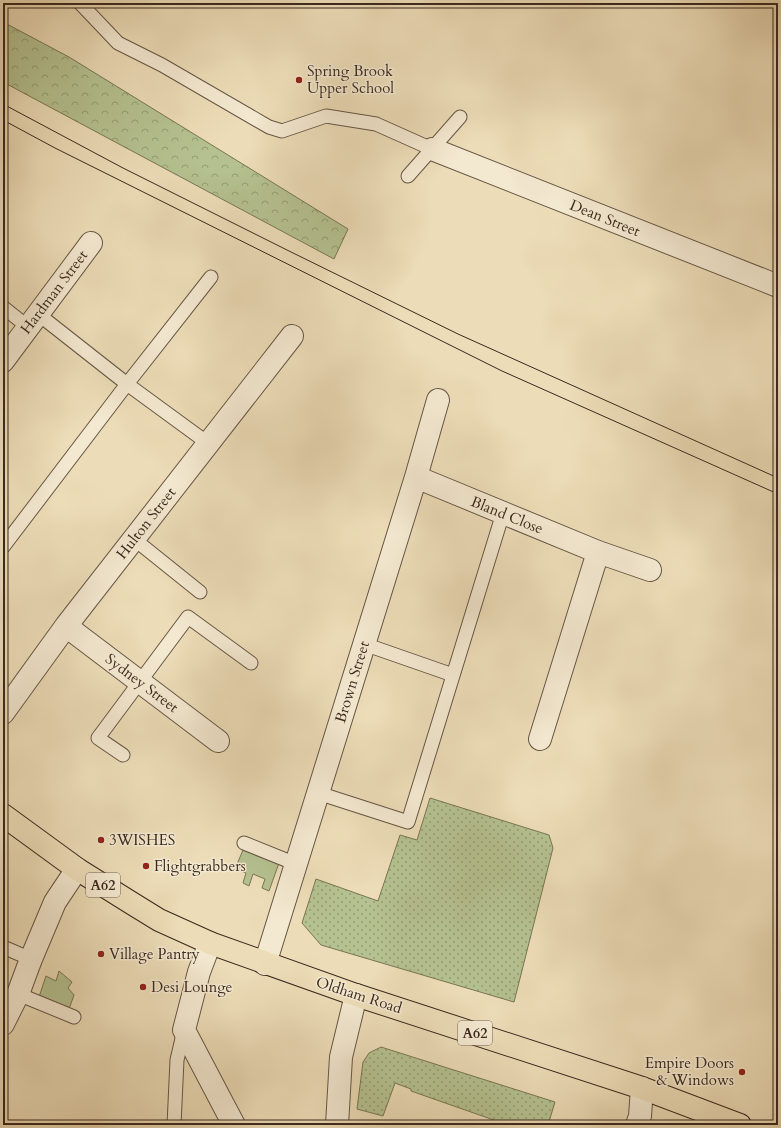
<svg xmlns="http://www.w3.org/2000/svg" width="781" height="1128" viewBox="0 0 781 1128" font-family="Cardo,serif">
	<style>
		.grass { fill: url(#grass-dots); stroke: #787556 }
		.forest { fill: url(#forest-crowns); stroke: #787556 }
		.garden { fill: #b5c190; stroke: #787556 }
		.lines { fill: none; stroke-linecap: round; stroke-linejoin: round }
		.lane-casing { stroke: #665644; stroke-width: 15 }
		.street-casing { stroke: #665644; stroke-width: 24 }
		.highway-casing { stroke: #3a291d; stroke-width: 24 }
		.lane { stroke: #f3e8d0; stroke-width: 13 }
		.street { stroke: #f3e8d0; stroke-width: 22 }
		.highway { stroke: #ecdcb7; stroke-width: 22 }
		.tram { stroke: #3a291d; stroke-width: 1 }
		.poi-dot { fill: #8f2418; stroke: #f3e8d0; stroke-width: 1.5 }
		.labels { text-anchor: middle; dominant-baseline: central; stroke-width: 3; stroke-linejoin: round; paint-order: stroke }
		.shield { fill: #f3e8d0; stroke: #726253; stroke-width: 1 }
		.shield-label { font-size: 14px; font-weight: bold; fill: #3a291d }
		.poi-label { font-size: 15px; fill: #3a291d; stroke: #f3e8d0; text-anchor: start }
		.street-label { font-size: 15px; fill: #3a291d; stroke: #f3e8d0 }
	</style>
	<defs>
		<pattern id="grass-dots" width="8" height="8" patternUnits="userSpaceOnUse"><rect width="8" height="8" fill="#b5c190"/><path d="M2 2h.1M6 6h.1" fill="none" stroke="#949d75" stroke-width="1.8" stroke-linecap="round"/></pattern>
		<pattern id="forest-crowns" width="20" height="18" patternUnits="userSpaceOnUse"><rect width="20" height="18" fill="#b5c190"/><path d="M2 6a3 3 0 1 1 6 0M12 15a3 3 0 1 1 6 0" fill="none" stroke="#949d75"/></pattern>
	</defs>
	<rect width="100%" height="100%" fill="#ecdcb7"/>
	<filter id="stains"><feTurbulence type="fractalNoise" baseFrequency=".005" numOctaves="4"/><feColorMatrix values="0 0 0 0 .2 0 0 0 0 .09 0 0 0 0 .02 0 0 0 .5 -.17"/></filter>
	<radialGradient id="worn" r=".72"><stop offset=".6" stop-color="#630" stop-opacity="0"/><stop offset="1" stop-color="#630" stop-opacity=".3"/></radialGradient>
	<path class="grass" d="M 430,798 L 549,835 L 553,848 L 514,1002 L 321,945 L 302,923 L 316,879 L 378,901 L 400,835 L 417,840 Z
		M 381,1047 L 555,1102 L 548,1125 L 521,1125 L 516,1123 L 515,1125 L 508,1125 L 411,1091 L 411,1089 L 395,1083 L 383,1116 L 357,1109 L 363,1062 L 369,1053 Z"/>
	<path class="forest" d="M 3,22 L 69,57 L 348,229 L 334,259 L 3,82 Z"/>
	<path class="garden" d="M 243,850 L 279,863 L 269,891 L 262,888 L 265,879 L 253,874 L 249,886 L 243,883 L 246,873 L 235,869 Z
		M 59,971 L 72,982 L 68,988 L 74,995 L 69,1009 L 39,997 L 46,976 L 56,981 Z"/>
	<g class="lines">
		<defs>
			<path id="lane" d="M 80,3 L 118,43 L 162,65 L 269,127 L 282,131 L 326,116 L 376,124 L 432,149
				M 408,176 L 460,117
				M 3,307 L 28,327
				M 38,314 L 127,384 L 209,444
				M 134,539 L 200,592
				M 3,547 L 127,384 L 211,277
				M 364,644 L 453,675
				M 123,755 L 98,738 L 188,617 L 251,663
				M 318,793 L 408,822 L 503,513
				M 244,843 L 296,864
				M 3,947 L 31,959
				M 18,994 L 74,1017
				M 174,1125 L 177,1060 L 184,1030"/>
			<path id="street" d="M 432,149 L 778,286
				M 3,361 L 91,243
				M 416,477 L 598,552 L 650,570
				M 66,626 L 218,741
				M 3,713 L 66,626 L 292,336
				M 540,739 L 598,552
				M 210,943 L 199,972 L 184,1030 L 234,1125
				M 265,964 L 416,477 L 438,400
				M 3,1024 L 18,994 L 31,959 L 55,902 L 77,869
				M 337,1125 L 341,1057 L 356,995
				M 637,1125 L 640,1116 L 642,1088"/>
			<path id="highway" d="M 3,815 L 77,869 L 133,904 L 159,920 L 210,943 L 356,995 L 642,1088 L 740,1125"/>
		</defs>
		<use href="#lane" class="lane-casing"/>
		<use href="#street" class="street-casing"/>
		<use href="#highway" class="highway-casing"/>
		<use href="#lane" class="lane"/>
		<use href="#street" class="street"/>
		<use href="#highway" class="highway"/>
		<path class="tram" d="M 3,104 L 123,168 L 289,251 L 458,334 L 778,478
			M 3,120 L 55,148 L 502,371 L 778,494"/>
	</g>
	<g class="poi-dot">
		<circle cx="299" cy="80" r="4"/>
		<circle cx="101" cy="840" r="4"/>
		<circle cx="146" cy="866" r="4"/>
		<circle cx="101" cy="954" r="4"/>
		<circle cx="143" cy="987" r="4"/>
		<circle cx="742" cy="1072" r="4"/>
	</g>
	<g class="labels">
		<g class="shield">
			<rect x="86" y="873" width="34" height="24" rx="3"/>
			<rect x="458" y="1021" width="34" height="24" rx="3"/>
		</g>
		<g class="shield-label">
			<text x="103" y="885">A62</text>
			<text x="475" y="1033">A62</text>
		</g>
		<g class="poi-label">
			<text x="307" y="71">Spring Brook<tspan x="307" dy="17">Upper School</tspan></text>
			<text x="109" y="840">3WISHES</text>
			<text x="154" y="866">Flightgrabbers</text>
			<text x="109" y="954">Village Pantry</text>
			<text x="151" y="987">Desi Lounge</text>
			<text x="734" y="1063" text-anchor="end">Empire Doors<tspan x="734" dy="17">&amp; Windows</tspan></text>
		</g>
		<g class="street-label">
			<text transform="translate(605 218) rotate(22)">Dean Street</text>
			<text transform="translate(54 292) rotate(-53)">Hardman Street</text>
			<text transform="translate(507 515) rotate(22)">Bland Close</text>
			<text transform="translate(146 523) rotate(-52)">Hulton Street</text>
			<text transform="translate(352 682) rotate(-73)">Brown Street</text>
			<text transform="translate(142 683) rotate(37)">Sydney Street</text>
			<text transform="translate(359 995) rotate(18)">Oldham Road</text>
		</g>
	</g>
	<rect width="781" height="1128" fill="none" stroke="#ecdcb7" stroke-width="16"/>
	<rect x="4" y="4" width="773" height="1120" fill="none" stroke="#3a291d" stroke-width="2"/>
	<rect x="8" y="8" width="765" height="1112" fill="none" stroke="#3a291d"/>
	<rect width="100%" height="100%" filter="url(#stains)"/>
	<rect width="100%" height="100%" fill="url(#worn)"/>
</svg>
